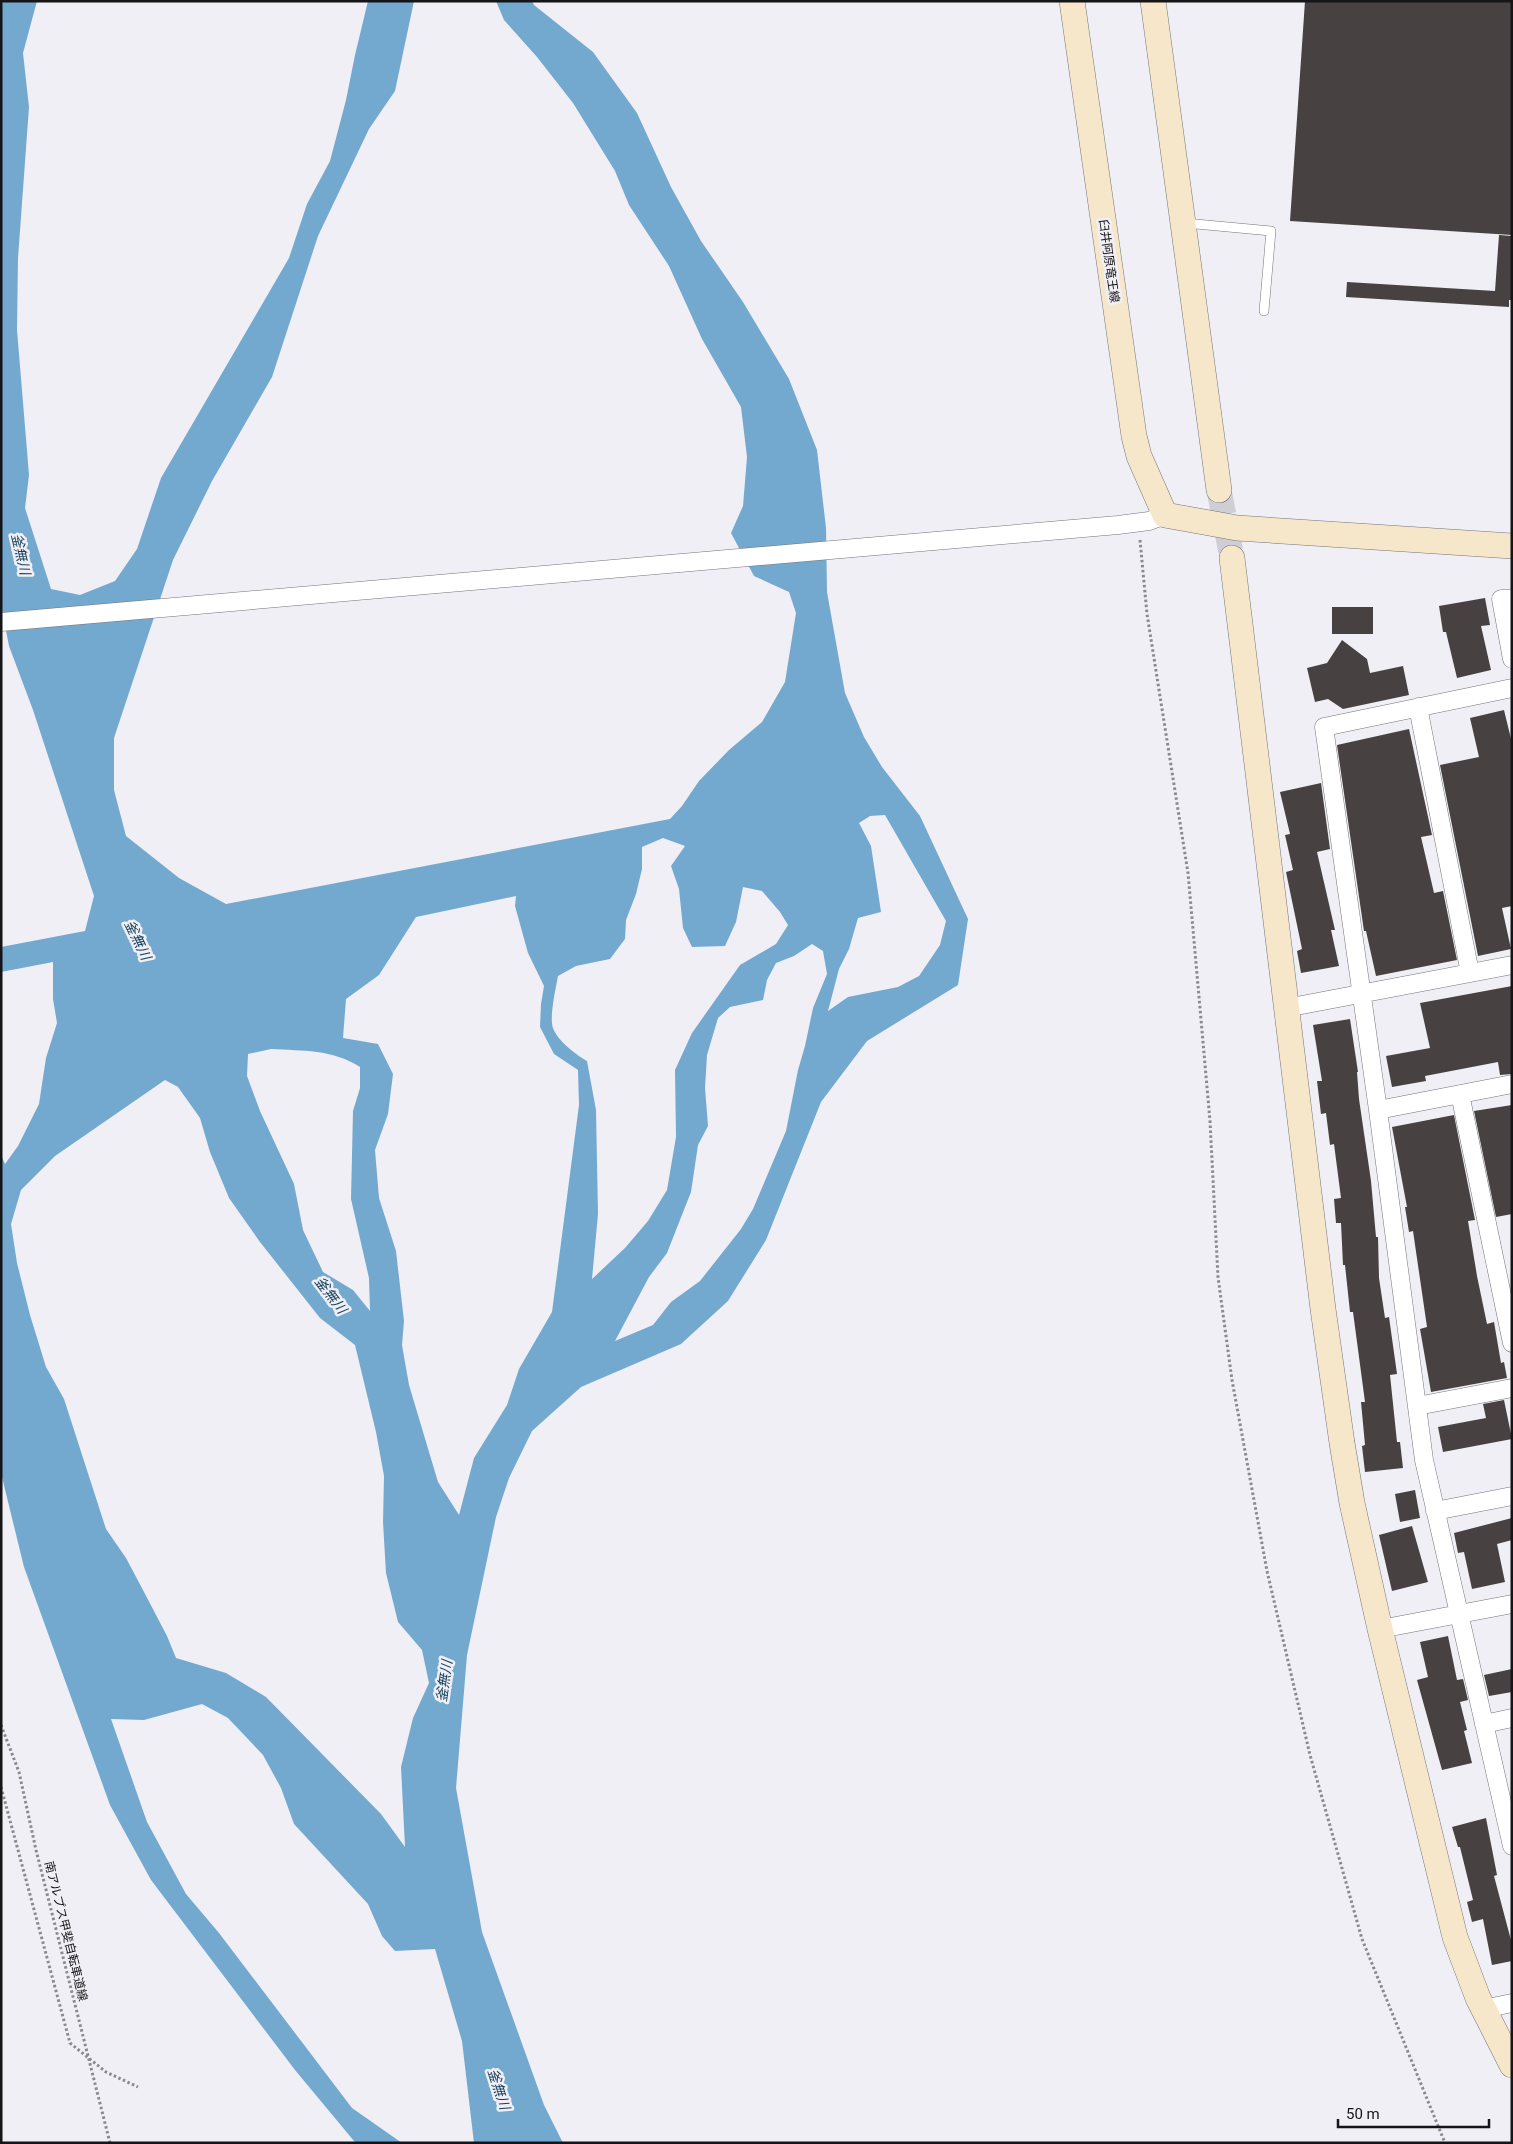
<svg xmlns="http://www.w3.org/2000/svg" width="1513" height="2144" viewBox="0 0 1513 2144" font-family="Roboto,'Noto Sans JP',sans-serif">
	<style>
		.water { fill: #73a9cf; fill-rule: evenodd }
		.building { fill: #474241 }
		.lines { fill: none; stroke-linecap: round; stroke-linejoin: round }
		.secondary-tunnel { stroke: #cfced4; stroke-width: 25; stroke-dasharray: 25 12; stroke-linecap: butt }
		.lane-casing { stroke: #747479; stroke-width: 10 }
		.street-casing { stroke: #747479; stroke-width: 19 }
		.secondary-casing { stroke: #747479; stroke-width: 26 }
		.path { stroke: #8a898d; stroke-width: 3; stroke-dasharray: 2.5 2.5; stroke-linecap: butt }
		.lane { stroke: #fff; stroke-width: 9 }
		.street { stroke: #fff; stroke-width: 18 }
		.secondary { stroke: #f6e7ca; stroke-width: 25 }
		.labels { text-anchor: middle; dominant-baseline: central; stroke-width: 5; stroke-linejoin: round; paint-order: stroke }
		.street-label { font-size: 12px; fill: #151517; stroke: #f0eff5 }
		.water-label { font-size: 14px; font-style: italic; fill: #133e58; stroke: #f0eff5 }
	</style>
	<rect width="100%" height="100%" fill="#f0eff5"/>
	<path class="water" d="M 1,1 L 37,1 L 23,53 L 29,107 L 18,258 L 17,330 L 29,475 L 25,508 L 51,589 L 80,595 L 115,581 L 137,549 L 161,478 L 289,258 L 307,204 L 330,161 L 346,100 L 355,55 L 368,1 L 414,1 L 395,91 L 369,129 L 318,236 L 272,377 L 212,481 L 173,560 L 114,738 L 114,790 L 126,836 L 179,878 L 226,904 L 670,819 L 682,806 L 699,781 L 729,750 L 762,722 L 785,682 L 796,613 L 789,592 L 754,576 L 731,533 L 743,506 L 747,457 L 741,407 L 702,339 L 669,266 L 629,205 L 615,171 L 573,103 L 537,57 L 504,20 L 496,1 L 532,1 L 534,5 L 593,52 L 637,113 L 671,187 L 701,241 L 743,302 L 789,379 L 817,450 L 826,528 L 827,592 L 845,693 L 864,737 L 882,767 L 920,816 L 968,919 L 958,985 L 867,1041 L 821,1102 L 766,1240 L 728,1301 L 681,1344 L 581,1387 L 532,1431 L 509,1478 L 496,1517 L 467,1655 L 456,1788 L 482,1932 L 544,2105 L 563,2143 L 474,2143 L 462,2041 L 435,1949 L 395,1951 L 382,1936 L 368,1904 L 294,1824 L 281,1788 L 263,1755 L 228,1718 L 202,1704 L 144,1720 L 111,1719 L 147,1822 L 186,1894 L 219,1933 L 352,2108 L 402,2143 L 356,2143 L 354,2141 L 295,2070 L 151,1880 L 110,1805 L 24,1567 L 1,1473 L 1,1155 L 5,1164 L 18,1146 L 39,1104 L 46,1058 L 57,1023 L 53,999 L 53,962 L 1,972 L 1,947 L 85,931 L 94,896 L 33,710 L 9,646 L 1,605 ZM 885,815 L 946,921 L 940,945 L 919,976 L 898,987 L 848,997 L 828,1011 L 839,969 L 849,949 L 858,918 L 881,912 L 871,846 L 859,823 L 870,816 ZM 663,838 L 685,846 L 671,866 L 679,889 L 683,928 L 692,947 L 725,946 L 736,922 L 743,887 L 762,891 L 780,912 L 788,925 L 776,944 L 740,965 L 692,1033 L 675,1070 L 676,1137 L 667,1190 L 648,1221 L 625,1248 L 592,1279 L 598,1214 L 596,1110 L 587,1061 C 576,1055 557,1040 553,1028 C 549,1018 556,987 558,976 L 576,966 L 610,959 L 625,939 L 626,920 L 636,894 L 642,869 L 642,847 ZM 516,896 L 515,906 L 528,953 L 544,986 L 541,1004 L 540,1027 L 554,1054 L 578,1070 L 579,1105 L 552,1312 L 519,1369 L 507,1405 L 474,1458 L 459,1515 L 438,1482 L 409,1385 L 402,1345 L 404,1321 L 396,1251 L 379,1198 L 375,1150 L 388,1114 L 393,1074 L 378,1044 L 343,1038 L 346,999 L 379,975 L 416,917 ZM 812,944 L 823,951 L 827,974 L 813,1008 L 805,1046 L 798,1070 L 786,1131 L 753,1209 L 741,1229 L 700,1281 L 671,1302 L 653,1325 L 615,1341 L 649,1277 L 667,1253 L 691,1192 L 698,1145 L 708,1126 L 705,1088 L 707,1055 L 718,1018 L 730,1007 L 763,1000 L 767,980 L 776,963 L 794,956 ZM 271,1049 C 303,1051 332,1049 360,1067 L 360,1088 L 353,1111 L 351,1199 L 369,1278 L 370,1311 L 353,1290 L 323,1272 L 303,1230 L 294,1184 L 260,1111 L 247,1076 L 248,1054 ZM 165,1080 L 178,1087 L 200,1118 L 210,1152 L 229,1198 L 260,1242 L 320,1318 L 355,1345 L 376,1432 L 384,1476 L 383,1522 L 386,1573 L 398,1622 L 422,1650 L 429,1683 L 413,1718 L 401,1767 L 405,1847 L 381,1814 L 266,1697 L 226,1673 L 176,1658 L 167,1636 L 144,1592 L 126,1558 L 106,1529 L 64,1399 L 46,1367 L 30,1315 L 17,1263 L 11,1224 L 21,1190 L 55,1156 Z"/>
	<path class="building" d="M 1305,1 L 1512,1 L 1512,235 L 1290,221 Z
		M 1499,235 L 1512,236 L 1512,300 L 1509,300 L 1509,307 L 1346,297 L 1347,282 L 1495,291 Z
		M 1485,598 L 1490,625 L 1481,626 L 1491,670 L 1457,678 L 1446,632 L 1443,632 L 1439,606 Z
		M 1332,607 L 1373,607 L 1373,634 L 1332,634 Z
		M 1342,640 L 1367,659 L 1370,673 L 1403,666 L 1409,695 L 1343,709 L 1328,699 L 1315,702 L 1307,668 L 1327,663 Z
		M 1504,710 L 1512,743 L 1512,906 L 1502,908 L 1511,949 L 1478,956 L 1440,765 L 1479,757 L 1470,718 Z
		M 1409,729 L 1432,835 L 1421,837 L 1434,893 L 1443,891 L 1457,960 L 1376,976 L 1366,931 L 1364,931 L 1337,745 Z
		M 1321,783 L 1330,849 L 1317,852 L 1335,930 L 1331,930 L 1339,966 L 1301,973 L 1297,951 L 1302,949 L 1286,872 L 1293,870 L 1285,835 L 1290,834 L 1280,792 Z
		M 1512,986 L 1512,1074 L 1500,1075 L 1498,1062 L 1425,1076 L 1426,1081 L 1392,1087 L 1386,1056 L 1430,1048 L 1420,1003 Z
		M 1350,1019 L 1358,1072 L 1357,1072 L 1359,1099 L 1371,1181 L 1376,1237 L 1378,1237 L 1379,1278 L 1385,1318 L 1389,1317 L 1397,1374 L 1390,1375 L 1397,1442 L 1400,1442 L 1403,1468 L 1365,1472 L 1362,1446 L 1365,1445 L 1361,1402 L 1365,1402 L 1353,1312 L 1350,1312 L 1345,1265 L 1343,1265 L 1341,1223 L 1336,1223 L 1334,1199 L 1341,1198 L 1334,1144 L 1330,1145 L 1326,1113 L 1321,1114 L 1317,1081 L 1322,1081 L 1313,1025 Z
		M 1512,1105 L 1512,1214 L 1496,1217 L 1474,1111 Z
		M 1454,1115 L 1475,1220 L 1468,1221 L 1477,1276 L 1487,1324 L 1494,1322 L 1501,1363 L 1504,1362 L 1507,1378 L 1431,1392 L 1420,1329 L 1427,1327 L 1413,1231 L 1409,1232 L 1405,1207 L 1407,1207 L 1392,1127 Z
		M 1504,1400 L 1512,1439 L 1443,1452 L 1438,1427 L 1486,1418 L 1483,1404 Z
		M 1415,1490 L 1420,1518 L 1400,1522 L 1395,1494 Z
		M 1512,1518 L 1512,1540 L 1497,1544 L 1505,1582 L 1472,1589 L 1464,1552 L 1458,1553 L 1454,1533 Z
		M 1412,1526 L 1428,1582 L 1392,1591 L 1379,1535 Z
		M 1448,1636 L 1457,1680 L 1463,1679 L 1468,1700 L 1460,1702 L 1467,1730 L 1464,1731 L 1472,1763 L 1442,1770 L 1417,1680 L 1428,1677 L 1420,1642 Z
		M 1512,1669 L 1512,1692 L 1489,1696 L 1484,1675 Z
		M 1486,1818 L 1497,1875 L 1494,1876 L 1512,1944 L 1512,1961 L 1492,1965 L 1483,1919 L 1472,1922 L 1467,1902 L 1473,1900 L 1460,1847 L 1458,1847 L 1452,1827 Z"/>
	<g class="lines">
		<path class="secondary-tunnel" d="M 1219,490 L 1232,558"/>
		<defs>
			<path id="lane" d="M 1185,223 L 1271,231 L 1264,311"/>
			<path id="street" d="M 1512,599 L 1501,599 L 1512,659
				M 1,622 L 1118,525 L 1149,521 L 1165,515
				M 1512,688 L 1324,727 L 1378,1110 L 1424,1460 L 1512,1846
				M 1418,707 L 1470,973
				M 1286,1008 L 1512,965
				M 1460,1094 L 1512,1343
				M 1378,1110 L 1512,1084
				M 1417,1406 L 1512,1388
				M 1435,1511 L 1512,1496
				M 1380,1629 L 1512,1604
				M 1484,1724 L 1512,1718
				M 1483,2009 L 1512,2003"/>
			<path id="secondary" d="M 1072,1 L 1134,436 L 1139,456 L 1165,515 L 1237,528 L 1512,546
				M 1153,1 L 1219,490
				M 1232,558 L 1323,1309 L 1342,1443 L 1352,1503 L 1380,1629 L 1455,1937 L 1478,1998 L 1512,2065"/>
		</defs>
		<use href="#lane" class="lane-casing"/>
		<use href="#street" class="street-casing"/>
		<use href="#secondary" class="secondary-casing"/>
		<path class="path" d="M 1140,540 L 1147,614 L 1188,873 L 1210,1121 L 1218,1277 L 1232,1380 L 1267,1571 L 1310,1755 L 1362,1939 L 1445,2143
			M 1,1725 L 19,1772 L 36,1850 L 110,2143
			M 1,1787 L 70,2043 L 106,2072 L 138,2087"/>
		<use href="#lane" class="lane"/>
		<use href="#street" class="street"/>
		<use href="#secondary" class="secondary"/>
	</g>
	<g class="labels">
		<g class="street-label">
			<text transform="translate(1109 261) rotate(82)">臼井阿原竜王線</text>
			<text transform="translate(66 1931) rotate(76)">南アルプス甲斐自転車道線</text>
		</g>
		<g class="water-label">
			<text transform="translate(21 554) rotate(77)">釜無川</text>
			<text transform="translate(138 940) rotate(64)">釜無川</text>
			<text transform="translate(331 1295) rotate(53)">釜無川</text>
			<text transform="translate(444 1681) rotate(-82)">釜無川</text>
			<text transform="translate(499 2089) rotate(72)">釜無川</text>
		</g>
	</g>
	<rect width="1513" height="2144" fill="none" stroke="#151517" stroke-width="5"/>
	<path d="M1338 2119v8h151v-8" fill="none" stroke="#151517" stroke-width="2.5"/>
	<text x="1346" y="2119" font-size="15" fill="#151517" stroke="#f0eff5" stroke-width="4" paint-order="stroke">50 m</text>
</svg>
